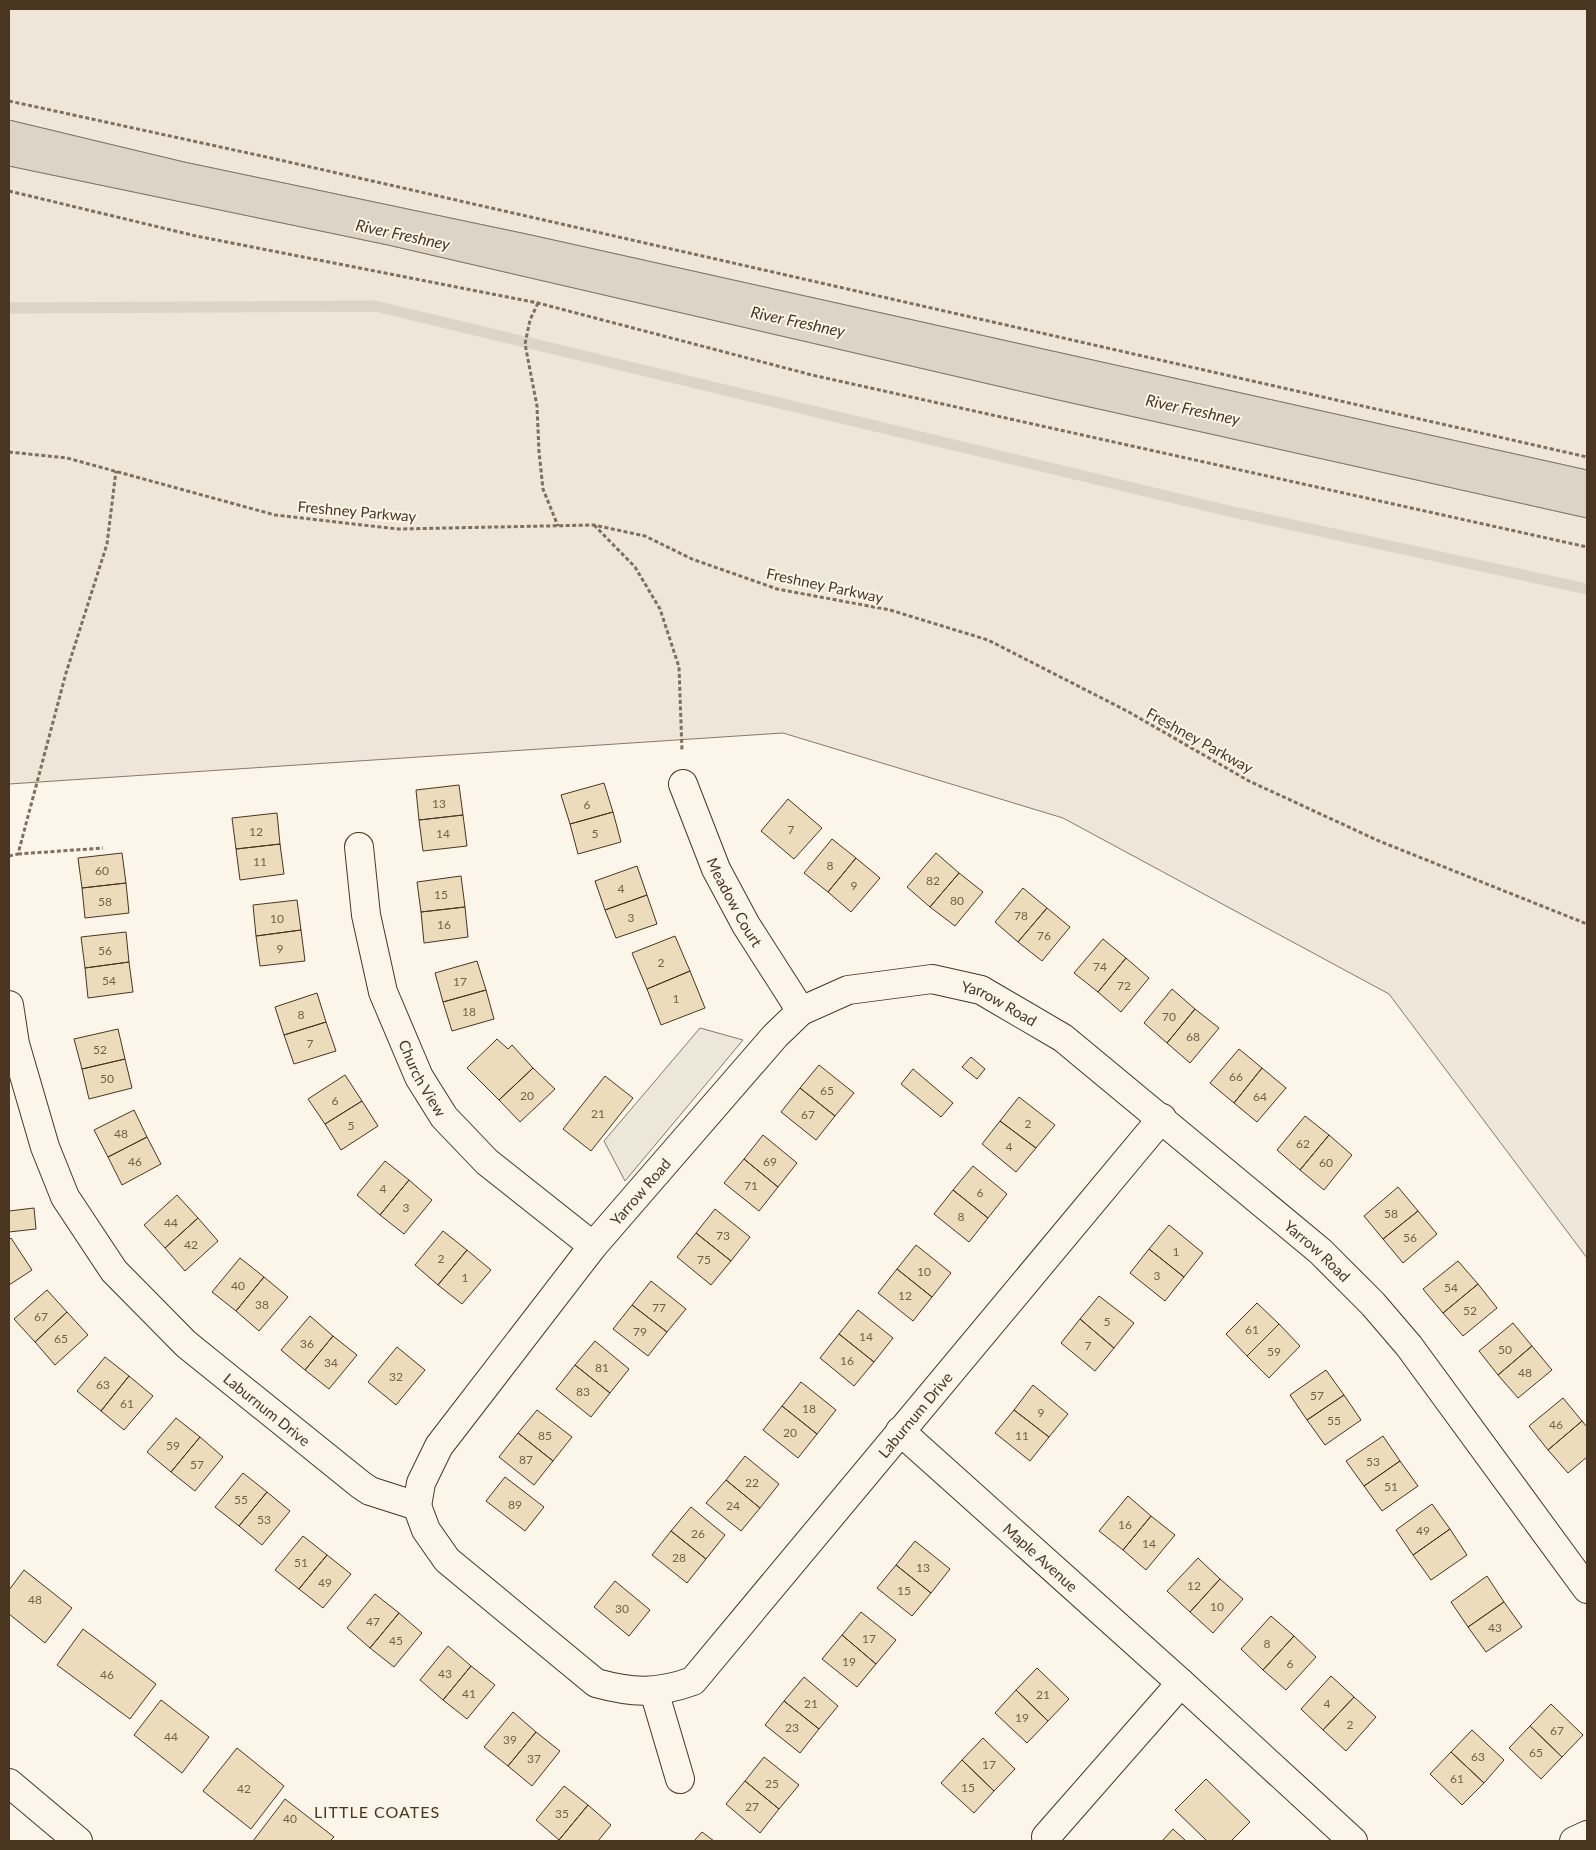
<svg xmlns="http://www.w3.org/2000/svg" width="1596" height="1850" viewBox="0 0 1596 1850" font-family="Lato,sans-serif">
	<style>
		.green { fill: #ede6d9; stroke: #887966 }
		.parking { fill: #ede7d9; stroke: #887966 }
		.water { fill: #dcd4c6; stroke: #887966 }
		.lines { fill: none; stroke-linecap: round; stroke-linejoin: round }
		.stream { stroke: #dcd4c6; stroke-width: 11 }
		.building { fill: #ecdcbc; stroke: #4a3520 }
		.street-casing { stroke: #4a3520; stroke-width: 30 }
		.primary-casing { stroke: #4a3520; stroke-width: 30 }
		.path { stroke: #7f6f5c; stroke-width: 3; stroke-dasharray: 4 2.5; stroke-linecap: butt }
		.street { stroke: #fbf6e9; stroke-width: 28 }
		.primary { stroke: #fbf6e9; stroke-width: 28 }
		.labels { text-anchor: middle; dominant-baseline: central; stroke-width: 4; stroke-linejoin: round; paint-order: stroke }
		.number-label { font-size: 12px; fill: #725f47 }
		.street-label { font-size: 15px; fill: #4a3520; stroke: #fbf6e9 }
		.water-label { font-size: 16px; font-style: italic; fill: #4a3520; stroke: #fbf6e9 }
		.neighbourhood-label { font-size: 16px; letter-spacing: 1px; fill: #4a3520; stroke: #fbf6e9 }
	</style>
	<rect width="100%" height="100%" fill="#fbf6e9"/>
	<path class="green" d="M 9,9 L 1587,9 L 1587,470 L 531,235 L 184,162 L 9,120 Z
		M 9,166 L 388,245 L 1054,399 L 1587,518 L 1587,1258 L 1389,994 L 1063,818 L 783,733 L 9,784 Z"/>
	<path class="parking" d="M 700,1028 L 743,1040 L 625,1181 L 604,1141 Z"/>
	<path class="water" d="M 9,120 L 184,162 L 531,235 L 1587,470 L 1587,518 L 1054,399 L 388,245 L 9,166 Z"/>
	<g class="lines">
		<path class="stream" d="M 9,308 L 375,306 L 1233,512 L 1587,589"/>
	</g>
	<path class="building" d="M 604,783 L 613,812 L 570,824 L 561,795 Z
		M 459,785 L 463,815 L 419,820 L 416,790 Z
		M 788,799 L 822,828 L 794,859 L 761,831 Z
		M 613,812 L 621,842 L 578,854 L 570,824 Z
		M 277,813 L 280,844 L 236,849 L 232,818 Z
		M 463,815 L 467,846 L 423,851 L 419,820 Z
		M 832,839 L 856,858 L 828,892 L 804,873 Z
		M 280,844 L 284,874 L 240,880 L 236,849 Z
		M 122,853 L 126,883 L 82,888 L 78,858 Z
		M 936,853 L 959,873 L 930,907 L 907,887 Z
		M 856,858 L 880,878 L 851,912 L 828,892 Z
		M 637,866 L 647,895 L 605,910 L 595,881 Z
		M 959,873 L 983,892 L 955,926 L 930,907 Z
		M 461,876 L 465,907 L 421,912 L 417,882 Z
		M 126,883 L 129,913 L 85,918 L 82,888 Z
		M 1023,888 L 1047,908 L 1018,942 L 995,922 Z
		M 647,895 L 657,924 L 616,938 L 605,910 Z
		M 297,900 L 301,930 L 256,936 L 253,905 Z
		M 465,907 L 468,937 L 424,943 L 421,912 Z
		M 1047,908 L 1070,927 L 1042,961 L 1018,942 Z
		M 301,930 L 305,961 L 260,966 L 256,936 Z
		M 126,932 L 129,962 L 85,968 L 81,937 Z
		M 675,936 L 690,971 L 647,989 L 632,953 Z
		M 1103,939 L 1126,958 L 1098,992 L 1074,973 Z
		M 1126,958 L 1149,978 L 1121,1012 L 1098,992 Z
		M 477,961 L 486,990 L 443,1002 L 435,973 Z
		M 129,962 L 133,992 L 88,998 L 85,968 Z
		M 690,971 L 705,1008 L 661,1025 L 647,989 Z
		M 1172,989 L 1195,1009 L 1167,1043 L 1144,1023 Z
		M 486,990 L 494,1019 L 452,1031 L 443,1002 Z
		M 317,993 L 326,1022 L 284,1035 L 275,1007 Z
		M 1195,1009 L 1219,1028 L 1190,1063 L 1167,1043 Z
		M 326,1022 L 336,1051 L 294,1064 L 284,1035 Z
		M 118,1029 L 125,1059 L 82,1069 L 74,1039 Z
		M 497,1039 L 508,1049 L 512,1045 L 533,1068 L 499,1100 L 467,1068 Z
		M 1239,1049 L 1262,1068 L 1234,1103 L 1210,1083 Z
		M 971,1057 L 985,1069 L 977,1079 L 962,1067 Z
		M 125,1059 L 132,1088 L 89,1099 L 82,1069 Z
		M 819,1065 L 854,1093 L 835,1116 L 800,1088 Z
		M 533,1068 L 555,1089 L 520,1122 L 499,1100 Z
		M 1262,1068 L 1286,1088 L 1257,1122 L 1234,1103 Z
		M 913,1069 L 953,1103 L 941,1117 L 901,1084 Z
		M 345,1075 L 362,1101 L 325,1124 L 308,1099 Z
		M 605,1076 L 633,1098 L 591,1151 L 563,1129 Z
		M 800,1088 L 835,1116 L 816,1140 L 781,1112 Z
		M 1019,1097 L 1055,1125 L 1036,1148 L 1000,1121 Z
		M 362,1101 L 378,1126 L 341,1150 L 325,1124 Z
		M 134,1110 L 147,1137 L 108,1157 L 94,1130 Z
		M 1305,1116 L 1329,1135 L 1300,1170 L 1277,1150 Z
		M 1000,1121 L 1036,1148 L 1016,1172 L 982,1144 Z
		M 763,1135 L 797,1163 L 778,1187 L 744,1159 Z
		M 1329,1135 L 1352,1155 L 1324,1190 L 1300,1170 Z
		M 147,1137 L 161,1164 L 122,1185 L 108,1157 Z
		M 744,1159 L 778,1187 L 759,1211 L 724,1183 Z
		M 385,1161 L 409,1180 L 380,1215 L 357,1195 Z
		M 973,1166 L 1007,1194 L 988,1218 L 953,1190 Z
		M 409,1180 L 432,1200 L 404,1234 L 380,1215 Z
		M 1398,1187 L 1418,1211 L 1383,1239 L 1364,1216 Z
		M 953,1190 L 988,1218 L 969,1242 L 934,1214 Z
		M 177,1195 L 198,1218 L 165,1248 L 144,1225 Z
		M 34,1208 L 36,1229 L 9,1232 L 9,1211 Z
		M 715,1209 L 750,1237 L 731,1261 L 696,1233 Z
		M 1418,1211 L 1437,1234 L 1403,1263 L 1383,1239 Z
		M 198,1218 L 218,1241 L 185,1271 L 165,1248 Z
		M 1169,1225 L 1203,1253 L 1184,1277 L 1149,1249 Z
		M 443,1231 L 467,1250 L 438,1285 L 415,1265 Z
		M 696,1233 L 731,1261 L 711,1285 L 677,1257 Z
		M 11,1238 L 32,1270 L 9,1285 L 9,1240 Z
		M 916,1245 L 951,1273 L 932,1297 L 897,1269 Z
		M 1149,1249 L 1184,1277 L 1165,1301 L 1130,1273 Z
		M 467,1250 L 491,1270 L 462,1304 L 438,1285 Z
		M 240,1258 L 264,1277 L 236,1311 L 212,1292 Z
		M 1458,1261 L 1478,1284 L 1443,1313 L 1423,1289 Z
		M 897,1269 L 932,1297 L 913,1321 L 878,1293 Z
		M 264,1277 L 288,1297 L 259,1331 L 236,1311 Z
		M 651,1281 L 686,1309 L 667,1332 L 632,1305 Z
		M 1478,1284 L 1497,1308 L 1463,1336 L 1443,1313 Z
		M 47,1290 L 67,1312 L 35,1342 L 14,1319 Z
		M 1099,1296 L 1134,1323 L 1114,1348 L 1080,1319 Z
		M 1257,1303 L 1279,1324 L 1247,1356 L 1226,1334 Z
		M 632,1305 L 667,1332 L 648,1356 L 613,1329 Z
		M 858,1310 L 893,1338 L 874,1362 L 839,1334 Z
		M 67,1312 L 88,1335 L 55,1365 L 35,1342 Z
		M 310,1316 L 333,1336 L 305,1370 L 281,1350 Z
		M 1080,1319 L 1114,1348 L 1095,1371 L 1061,1343 Z
		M 1513,1323 L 1532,1346 L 1498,1375 L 1479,1351 Z
		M 1279,1324 L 1300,1346 L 1269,1378 L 1247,1356 Z
		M 839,1334 L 874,1362 L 854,1386 L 820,1358 Z
		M 333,1336 L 357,1355 L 329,1389 L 305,1370 Z
		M 595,1341 L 629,1369 L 610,1393 L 575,1365 Z
		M 1532,1346 L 1552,1370 L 1518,1398 L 1498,1375 Z
		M 397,1347 L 425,1370 L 396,1405 L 368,1382 Z
		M 105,1357 L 129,1376 L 101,1411 L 77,1391 Z
		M 575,1365 L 610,1393 L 591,1417 L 556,1389 Z
		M 1326,1370 L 1344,1395 L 1307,1420 L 1290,1395 Z
		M 129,1376 L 153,1396 L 124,1430 L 101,1411 Z
		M 801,1382 L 836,1410 L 817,1434 L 782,1406 Z
		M 1033,1385 L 1068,1414 L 1049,1437 L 1014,1410 Z
		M 1344,1395 L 1361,1420 L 1325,1445 L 1307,1420 Z
		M 1563,1398 L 1582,1421 L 1548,1450 L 1529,1426 Z
		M 782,1406 L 817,1434 L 798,1458 L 763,1430 Z
		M 537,1410 L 572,1437 L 553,1461 L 518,1433 Z
		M 1014,1410 L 1049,1437 L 1030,1461 L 995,1433 Z
		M 176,1418 L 200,1437 L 171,1472 L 147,1452 Z
		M 1582,1421 L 1587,1427 L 1587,1457 L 1568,1473 L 1548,1450 Z
		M 518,1433 L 553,1461 L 534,1485 L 499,1457 Z
		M 1383,1436 L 1400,1461 L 1364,1486 L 1346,1461 Z
		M 200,1437 L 223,1457 L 195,1491 L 171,1472 Z
		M 745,1456 L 779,1484 L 760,1508 L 726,1480 Z
		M 1400,1461 L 1418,1486 L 1382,1511 L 1364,1486 Z
		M 243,1473 L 267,1492 L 239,1526 L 215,1507 Z
		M 505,1477 L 544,1507 L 525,1531 L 486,1501 Z
		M 726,1480 L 760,1508 L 741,1531 L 706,1503 Z
		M 267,1492 L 290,1511 L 262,1545 L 239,1526 Z
		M 1128,1496 L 1151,1516 L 1123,1550 L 1099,1531 Z
		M 1432,1504 L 1450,1529 L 1413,1555 L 1396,1530 Z
		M 691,1507 L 725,1535 L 706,1559 L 671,1531 Z
		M 1151,1516 L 1175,1535 L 1146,1570 L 1123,1550 Z
		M 1450,1529 L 1467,1555 L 1431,1580 L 1413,1555 Z
		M 671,1531 L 706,1559 L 687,1583 L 652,1555 Z
		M 303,1536 L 327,1555 L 299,1589 L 275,1570 Z
		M 915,1541 L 950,1569 L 931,1593 L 896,1565 Z
		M 327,1555 L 351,1574 L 323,1608 L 299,1589 Z
		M 1198,1558 L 1220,1579 L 1190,1612 L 1167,1591 Z
		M 896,1565 L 931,1593 L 912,1616 L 877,1588 Z
		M 24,1570 L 72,1608 L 45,1643 L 9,1614 L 9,1590 Z
		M 1487,1576 L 1504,1602 L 1468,1627 L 1451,1602 Z
		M 1220,1579 L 1243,1599 L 1213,1633 L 1190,1612 Z
		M 615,1581 L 650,1610 L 629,1636 L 594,1607 Z
		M 375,1594 L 399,1613 L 370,1648 L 347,1628 Z
		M 1504,1602 L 1522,1627 L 1486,1652 L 1468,1627 Z
		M 861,1612 L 896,1640 L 876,1664 L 842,1635 Z
		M 399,1613 L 422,1633 L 394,1667 L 370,1648 Z
		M 1271,1616 L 1294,1636 L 1263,1670 L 1241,1649 Z
		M 83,1629 L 156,1684 L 130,1719 L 57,1665 Z
		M 842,1635 L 876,1664 L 857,1687 L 822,1659 Z
		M 1294,1636 L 1316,1657 L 1286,1690 L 1263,1670 Z
		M 448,1646 L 471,1666 L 443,1700 L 420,1680 Z
		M 471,1666 L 495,1685 L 467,1719 L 443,1700 Z
		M 1037,1668 L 1069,1699 L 1048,1721 L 1016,1690 Z
		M 1331,1676 L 1354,1697 L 1323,1730 L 1301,1709 Z
		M 804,1677 L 838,1706 L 819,1729 L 784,1701 Z
		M 1016,1690 L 1048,1721 L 1027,1743 L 995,1713 Z
		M 1354,1697 L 1376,1717 L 1346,1751 L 1323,1730 Z
		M 161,1700 L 209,1737 L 182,1773 L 134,1735 Z
		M 784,1701 L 819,1729 L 800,1753 L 765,1725 Z
		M 1551,1704 L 1583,1735 L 1562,1757 L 1530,1726 Z
		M 513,1712 L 536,1732 L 508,1766 L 484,1747 Z
		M 1530,1726 L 1562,1757 L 1541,1779 L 1509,1748 Z
		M 1472,1730 L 1504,1760 L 1484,1783 L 1451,1752 Z
		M 536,1732 L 560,1751 L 532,1786 L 508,1766 Z
		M 983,1738 L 1015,1769 L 994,1791 L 962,1760 Z
		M 237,1748 L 284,1786 L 251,1829 L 203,1791 Z
		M 1451,1752 L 1484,1783 L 1462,1805 L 1430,1774 Z
		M 764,1757 L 799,1785 L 779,1809 L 745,1781 Z
		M 962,1760 L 994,1791 L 974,1813 L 941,1783 Z
		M 1206,1779 L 1250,1822 L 1231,1841 L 1207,1841 L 1175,1810 Z
		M 745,1781 L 779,1809 L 760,1833 L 726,1804 Z
		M 564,1786 L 588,1805 L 559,1840 L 536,1820 Z
		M 285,1799 L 334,1837 L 330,1841 L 253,1841 Z
		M 588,1805 L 611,1825 L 598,1841 L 561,1841 L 559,1840 Z
		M 1173,1829 L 1186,1841 L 1162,1841 Z
		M 702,1832 L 714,1841 L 694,1841 Z"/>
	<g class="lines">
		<defs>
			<g id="street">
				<path id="s1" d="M 683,784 L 716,869 L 746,925 L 801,1011"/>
				<path id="s2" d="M 359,847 L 366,915 L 383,992 L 419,1077 L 444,1117 L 487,1162 L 593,1246"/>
				<path id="s3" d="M 9,1005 L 15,1044 L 45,1147 L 65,1197 L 114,1271 L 186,1344 L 361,1485 L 370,1491 L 417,1506 L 426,1530 L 447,1560 L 596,1683 C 632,1693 657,1694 693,1681 L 1162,1118"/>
				<path id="s4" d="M 900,1431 L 1181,1683 L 1353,1841"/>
				<path id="s5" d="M 417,1506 L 421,1483 L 439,1446 L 593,1246 L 775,1036 L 801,1011 L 848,990 L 932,979 L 981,990 L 1063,1038 L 1320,1251 L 1373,1304 L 1409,1346 L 1587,1589"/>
				<path d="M 654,1691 L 680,1779"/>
				<path d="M 1046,1837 L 1181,1683"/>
				<path d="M 1574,1841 L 1587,1835"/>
			</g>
			<path id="primary" d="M 9,1783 L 78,1841"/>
		</defs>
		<use href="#street" class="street-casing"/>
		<use href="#primary" class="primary-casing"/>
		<path class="path" d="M 9,101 L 271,158 L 1587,457
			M 9,191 L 196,236 L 538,303 L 812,375 L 1587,547
			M 538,303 L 530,320 L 525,344 L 537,406 L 539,452 L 543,489 L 558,526
			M 9,452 L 67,458 L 275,515 L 398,529 L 594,525 L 645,536 L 692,559 L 777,589 L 890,610 L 988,640 L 1127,711 L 1249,781 L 1379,841 L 1587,924
			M 594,525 L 635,567 L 660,609 L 679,667 L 682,751
			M 18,854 L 103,848
			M 9,856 L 18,854 L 66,673 L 107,544 L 116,471"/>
		<use href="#street" class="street"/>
		<use href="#primary" class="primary"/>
	</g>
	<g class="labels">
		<g class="number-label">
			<text x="439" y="803">13</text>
			<text x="587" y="804">6</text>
			<text x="791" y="829">7</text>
			<text x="256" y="831">12</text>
			<text x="443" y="833">14</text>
			<text x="595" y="833">5</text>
			<text x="260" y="861">11</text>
			<text x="830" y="865">8</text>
			<text x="102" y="870">60</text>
			<text x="933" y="880">82</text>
			<text x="854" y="885">9</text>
			<text x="621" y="888">4</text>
			<text x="441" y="894">15</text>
			<text x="957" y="900">80</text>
			<text x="105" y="901">58</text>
			<text x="1021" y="915">78</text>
			<text x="631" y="917">3</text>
			<text x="277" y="918">10</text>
			<text x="444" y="924">16</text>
			<text x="1044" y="935">76</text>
			<text x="280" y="948">9</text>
			<text x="105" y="950">56</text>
			<text x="661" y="962">2</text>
			<text x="1100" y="966">74</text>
			<text x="109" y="980">54</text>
			<text x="460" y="981">17</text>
			<text x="1124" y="985">72</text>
			<text x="676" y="998">1</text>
			<text x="469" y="1011">18</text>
			<text x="301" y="1014">8</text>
			<text x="1169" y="1016">70</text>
			<text x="1193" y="1036">68</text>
			<text x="310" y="1043">7</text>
			<text x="100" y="1049">52</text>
			<text x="1236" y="1076">66</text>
			<text x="107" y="1078">50</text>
			<text x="827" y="1090">65</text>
			<text x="527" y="1095">20</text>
			<text x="1260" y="1096">64</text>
			<text x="335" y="1100">6</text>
			<text x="598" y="1113">21</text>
			<text x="808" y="1114">67</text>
			<text x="1028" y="1123">2</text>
			<text x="351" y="1125">5</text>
			<text x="121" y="1133">48</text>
			<text x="1303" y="1143">62</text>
			<text x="1009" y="1146">4</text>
			<text x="135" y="1161">46</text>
			<text x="770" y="1161">69</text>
			<text x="1326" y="1162">60</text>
			<text x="751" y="1185">71</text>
			<text x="383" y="1188">4</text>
			<text x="980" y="1192">6</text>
			<text x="406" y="1207">3</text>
			<text x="1391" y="1213">58</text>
			<text x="961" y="1216">8</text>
			<text x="171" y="1222">44</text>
			<text x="723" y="1235">73</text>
			<text x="1410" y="1237">56</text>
			<text x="191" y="1244">42</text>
			<text x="1176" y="1251">1</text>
			<text x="441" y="1258">2</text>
			<text x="704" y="1259">75</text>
			<text x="924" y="1271">10</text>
			<text x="1157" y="1275">3</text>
			<text x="465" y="1277">1</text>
			<text x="238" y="1285">40</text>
			<text x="1451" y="1287">54</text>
			<text x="905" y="1295">12</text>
			<text x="262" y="1304">38</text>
			<text x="659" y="1307">77</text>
			<text x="1470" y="1310">52</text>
			<text x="41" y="1316">67</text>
			<text x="1107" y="1321">5</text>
			<text x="1252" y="1329">61</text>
			<text x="640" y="1331">79</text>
			<text x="866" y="1336">14</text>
			<text x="61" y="1338">65</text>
			<text x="307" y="1343">36</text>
			<text x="1088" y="1345">7</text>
			<text x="1505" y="1349">50</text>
			<text x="1274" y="1351">59</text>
			<text x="847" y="1360">16</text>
			<text x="331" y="1362">34</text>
			<text x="602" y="1367">81</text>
			<text x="1525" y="1372">48</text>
			<text x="396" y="1376">32</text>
			<text x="103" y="1384">63</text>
			<text x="583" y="1391">83</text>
			<text x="1317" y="1395">57</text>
			<text x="127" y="1403">61</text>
			<text x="809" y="1408">18</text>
			<text x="1041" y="1412">9</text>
			<text x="1334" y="1420">55</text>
			<text x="1556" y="1424">46</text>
			<text x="790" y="1432">20</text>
			<text x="545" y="1435">85</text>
			<text x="1022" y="1435">11</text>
			<text x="173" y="1445">59</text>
			<text x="526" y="1459">87</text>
			<text x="1373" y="1461">53</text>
			<text x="197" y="1464">57</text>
			<text x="752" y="1482">22</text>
			<text x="1391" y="1486">51</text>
			<text x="241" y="1499">55</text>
			<text x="515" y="1504">89</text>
			<text x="733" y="1505">24</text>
			<text x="264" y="1519">53</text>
			<text x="1125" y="1524">16</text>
			<text x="1423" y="1530">49</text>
			<text x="698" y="1533">26</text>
			<text x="1149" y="1543">14</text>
			<text x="679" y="1557">28</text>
			<text x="301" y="1562">51</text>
			<text x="923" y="1567">13</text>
			<text x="325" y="1582">49</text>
			<text x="1194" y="1585">12</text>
			<text x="904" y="1590">15</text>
			<text x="35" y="1599">48</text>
			<text x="1217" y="1606">10</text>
			<text x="622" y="1608">30</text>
			<text x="373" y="1621">47</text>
			<text x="1495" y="1627">43</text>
			<text x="869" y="1638">17</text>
			<text x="396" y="1640">45</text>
			<text x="1267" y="1643">8</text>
			<text x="849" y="1661">19</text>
			<text x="1290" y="1663">6</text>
			<text x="445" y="1673">43</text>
			<text x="107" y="1674">46</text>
			<text x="469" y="1693">41</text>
			<text x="1043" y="1694">21</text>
			<text x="811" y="1703">21</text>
			<text x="1327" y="1703">4</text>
			<text x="1022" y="1717">19</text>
			<text x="1350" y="1724">2</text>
			<text x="792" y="1727">23</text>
			<text x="1557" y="1730">67</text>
			<text x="171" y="1736">44</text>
			<text x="510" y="1739">39</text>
			<text x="1536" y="1752">65</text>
			<text x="1478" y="1756">63</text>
			<text x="534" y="1758">37</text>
			<text x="989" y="1764">17</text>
			<text x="1457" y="1778">61</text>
			<text x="772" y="1783">25</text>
			<text x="968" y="1787">15</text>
			<text x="244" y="1788">42</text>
			<text x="752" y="1806">27</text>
			<text x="562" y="1813">35</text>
			<text x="290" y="1818">40</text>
		</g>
		<g class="street-label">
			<text transform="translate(357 511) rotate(5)">Freshney Parkway</text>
			<text transform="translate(825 585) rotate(12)">Freshney Parkway</text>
			<text transform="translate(1200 740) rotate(29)">Freshney Parkway</text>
			<text stroke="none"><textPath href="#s1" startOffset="129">Meadow Court</textPath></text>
			<text stroke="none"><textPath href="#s5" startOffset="839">Yarrow Road</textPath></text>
			<text stroke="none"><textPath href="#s2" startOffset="242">Church View</textPath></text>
			<text stroke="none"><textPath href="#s5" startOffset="389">Yarrow Road</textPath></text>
			<text stroke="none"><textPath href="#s5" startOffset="1244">Yarrow Road</textPath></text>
			<text stroke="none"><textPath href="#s3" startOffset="496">Laburnum Drive</textPath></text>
			<text stroke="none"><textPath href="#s3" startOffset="1378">Laburnum Drive</textPath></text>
			<text stroke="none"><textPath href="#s4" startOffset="189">Maple Avenue</textPath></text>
		</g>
		<g class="water-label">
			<text transform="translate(403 234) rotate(12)">River Freshney</text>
			<text transform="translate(798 321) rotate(12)">River Freshney</text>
			<text transform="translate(1193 409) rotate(12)">River Freshney</text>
		</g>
		<g class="neighbourhood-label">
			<text x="377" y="1811">LITTLE COATES</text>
		</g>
	</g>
	<rect width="1596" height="1850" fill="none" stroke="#4a3520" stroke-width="20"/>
</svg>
